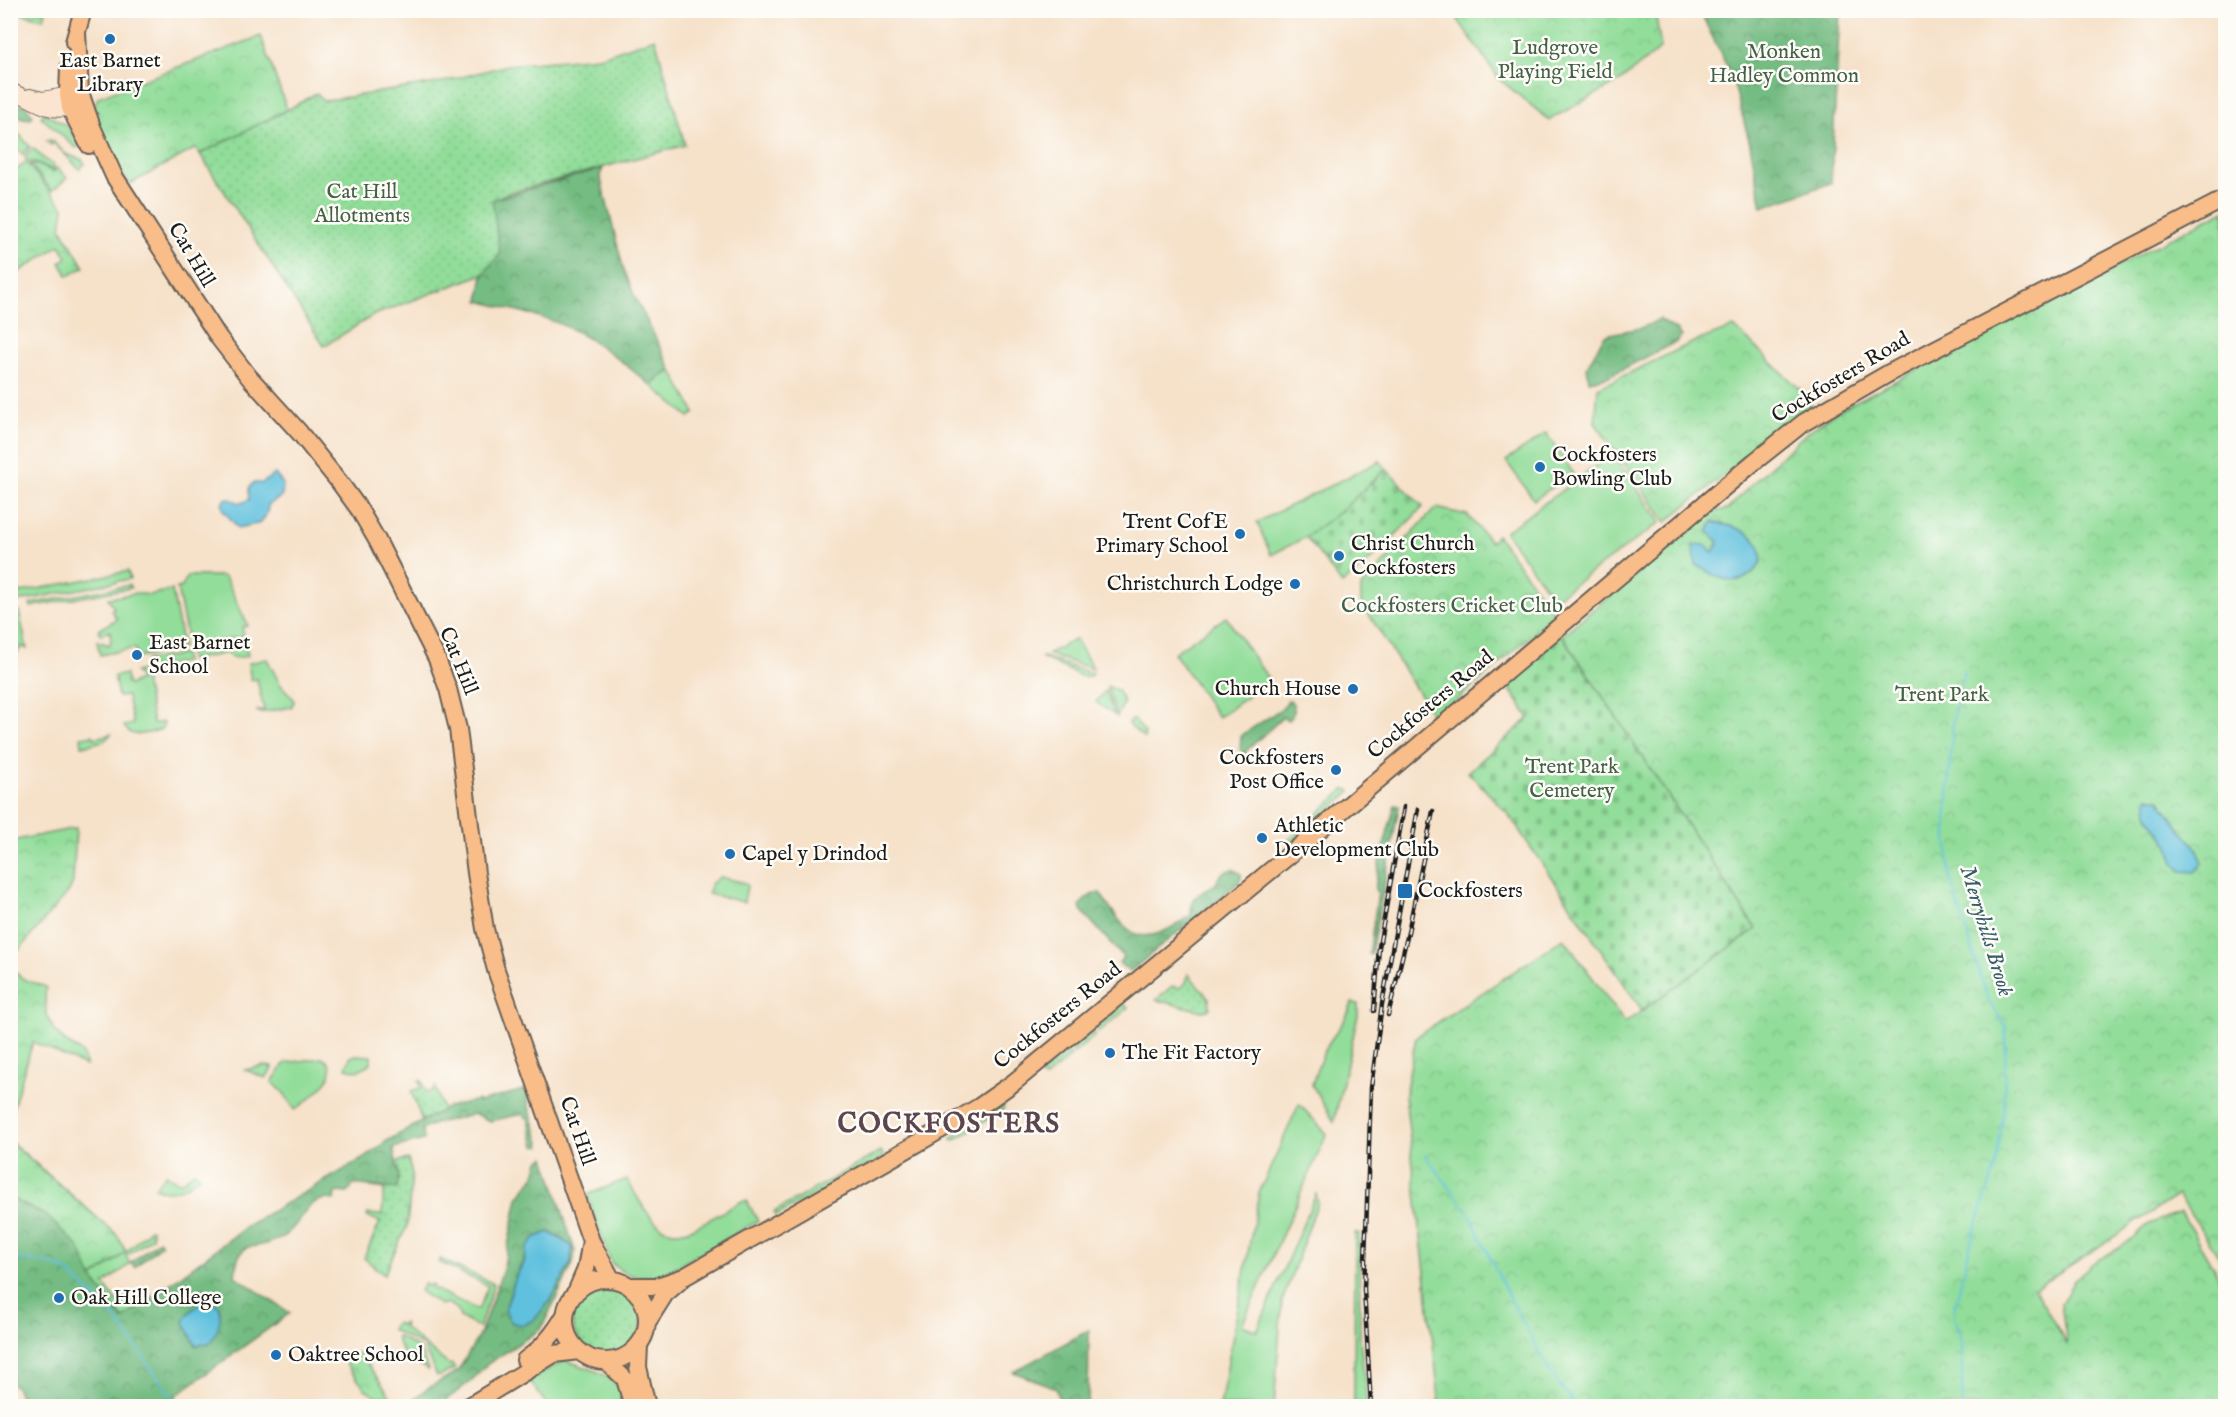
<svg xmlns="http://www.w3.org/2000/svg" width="2236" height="1417" viewBox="0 0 2236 1417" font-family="'IM FELL English',serif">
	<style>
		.grass { fill: #92dd9a; stroke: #577c5b; stroke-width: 1.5 }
		.forest { fill: url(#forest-crowns); stroke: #486c4f; stroke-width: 1.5; fill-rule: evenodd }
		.cemetery { fill: url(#cemetery-stones); stroke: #577c5b; stroke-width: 1.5 }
		.park { fill: url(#park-crowns); stroke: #577c5b; stroke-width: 1.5 }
		.garden { fill: url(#garden-dots); stroke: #577c5b; stroke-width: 1.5 }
		.water { fill: #60c1de; stroke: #3e6e7d; stroke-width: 1.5 }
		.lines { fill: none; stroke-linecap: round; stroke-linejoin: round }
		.stream { stroke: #60c1de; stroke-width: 2 }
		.secondary-casing { stroke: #686159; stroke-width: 16 }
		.primary-casing { stroke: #686159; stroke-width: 20 }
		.secondary { stroke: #fce5d0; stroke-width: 14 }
		.primary { stroke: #f8bd89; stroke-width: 16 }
		.rail-casing { stroke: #1c1c1c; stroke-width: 4.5 }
		.rail { stroke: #fdfcf7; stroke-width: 2; stroke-dasharray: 7; stroke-linecap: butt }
		.poi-dot { fill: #1f6fb2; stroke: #fdfcf7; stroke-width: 2 }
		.labels { text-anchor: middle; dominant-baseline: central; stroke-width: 5; stroke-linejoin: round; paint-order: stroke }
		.park-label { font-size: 21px; fill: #456048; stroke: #fdfcf7 }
		.poi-label { font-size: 21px; fill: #1c1c1c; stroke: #fdfcf7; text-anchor: start }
		.street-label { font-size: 21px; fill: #1c1c1c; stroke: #fdfcf7 }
		.water-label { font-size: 22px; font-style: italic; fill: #375e6a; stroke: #fdfcf7 }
		.district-label { font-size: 27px; font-weight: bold; letter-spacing: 1.5px; fill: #5d4550; stroke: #fdfcf7 }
	</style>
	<defs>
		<pattern id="forest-crowns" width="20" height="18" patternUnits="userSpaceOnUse" patternTransform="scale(1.5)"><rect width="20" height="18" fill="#75bc82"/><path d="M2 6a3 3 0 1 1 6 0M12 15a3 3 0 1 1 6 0" fill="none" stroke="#5f986a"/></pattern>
		<pattern id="cemetery-stones" width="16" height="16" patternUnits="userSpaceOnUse" patternTransform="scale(1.5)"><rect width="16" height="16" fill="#92dd9a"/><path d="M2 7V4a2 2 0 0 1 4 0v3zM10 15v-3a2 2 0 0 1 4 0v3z" fill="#7dbd84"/></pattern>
		<pattern id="park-crowns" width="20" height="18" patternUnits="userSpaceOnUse" patternTransform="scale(1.5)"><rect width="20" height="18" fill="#92dd9a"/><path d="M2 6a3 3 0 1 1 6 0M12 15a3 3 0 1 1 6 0" fill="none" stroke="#7dbd84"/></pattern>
		<pattern id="garden-dots" width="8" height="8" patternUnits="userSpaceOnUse" patternTransform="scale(1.5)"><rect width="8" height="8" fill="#92dd9a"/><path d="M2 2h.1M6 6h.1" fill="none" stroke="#7dbd84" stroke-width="1.8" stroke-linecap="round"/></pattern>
	</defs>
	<rect width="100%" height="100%" fill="#fdfcf7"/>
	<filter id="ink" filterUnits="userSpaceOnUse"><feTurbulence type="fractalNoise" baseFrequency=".0167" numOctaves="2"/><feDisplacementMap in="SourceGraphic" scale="12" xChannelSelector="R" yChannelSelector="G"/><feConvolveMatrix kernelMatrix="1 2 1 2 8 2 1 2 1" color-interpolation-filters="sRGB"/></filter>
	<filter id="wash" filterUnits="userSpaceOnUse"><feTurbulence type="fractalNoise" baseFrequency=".008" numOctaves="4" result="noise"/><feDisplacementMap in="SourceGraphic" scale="24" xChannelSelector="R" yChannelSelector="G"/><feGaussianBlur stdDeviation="1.35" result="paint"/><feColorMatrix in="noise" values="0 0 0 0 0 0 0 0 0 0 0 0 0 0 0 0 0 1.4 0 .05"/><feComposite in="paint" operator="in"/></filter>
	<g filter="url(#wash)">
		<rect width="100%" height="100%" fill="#f6e1c9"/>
		<path class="grass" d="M 44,113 L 68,126 L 80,145 L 76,148 L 41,117 Z
			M 11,135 L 14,139 L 20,135 L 30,147 L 22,154 L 16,147 L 11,151 Z
			M 51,140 L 66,154 L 82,160 L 85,164 L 79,169 L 54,143 L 51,145 L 47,141 Z
			M 33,148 L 44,159 L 54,165 L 55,168 L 53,170 L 38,163 L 27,161 L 24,156 Z
			M 30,164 L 39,165 L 53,172 L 58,168 L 67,178 L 52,191 Z
			M 672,371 L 695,413 L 689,417 L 652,386 L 658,378 Z
			M 1546,433 L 1573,473 L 1534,500 L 1506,461 Z
			M 1612,454 L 1661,522 L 1554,599 L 1505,532 Z
			M 1380,461 L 1386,469 L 1340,512 L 1306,537 L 1271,555 L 1257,522 Z
			M 128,571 L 130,579 L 21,601 L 11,600 L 11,594 Z
			M 187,576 L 222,576 L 226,579 L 248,626 L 242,627 L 244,636 L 189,647 L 177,588 L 182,587 Z
			M 129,585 L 131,588 L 31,607 L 30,604 Z
			M 172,590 L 183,647 L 138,657 L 135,648 L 100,655 L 97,641 L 109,645 L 111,641 L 110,631 L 101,634 L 98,630 L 117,619 L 111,610 L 114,608 L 108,598 L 137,593 L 149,595 Z
			M 11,609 L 19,611 L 27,649 L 22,646 L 11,662 Z
			M 1226,617 L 1270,681 L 1218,717 L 1174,653 Z
			M 1076,639 L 1093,669 L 1047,654 Z
			M 245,642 L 248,656 L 237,658 L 229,656 L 228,653 L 190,660 L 189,653 Z
			M 184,654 L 185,662 L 148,668 L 146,660 Z
			M 1041,657 L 1044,657 L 1093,674 L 1087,677 L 1081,676 Z
			M 267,659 L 280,684 L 293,698 L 294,702 L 291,707 L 260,713 L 257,711 L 264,710 L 257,679 L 251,680 L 248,663 Z
			M 143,670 L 153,724 L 164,722 L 163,727 L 160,730 C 146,733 131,740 124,726 L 133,724 L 127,696 L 118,697 L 114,676 L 126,674 L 127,683 L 130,685 L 141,679 L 135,672 Z
			M 1107,686 L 1117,690 L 1124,702 L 1117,717 Z
			M 1106,690 L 1114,715 L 1096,702 Z
			M 1131,720 L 1135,720 L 1145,733 L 1144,738 L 1128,724 Z
			M 111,734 L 104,741 L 82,746 L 81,737 L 93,735 L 94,738 Z
			M 1347,789 L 1351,791 L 1292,844 L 1288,841 L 1344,790 Z
			M 720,877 L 745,883 L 747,886 L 744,902 L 708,894 L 711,884 Z
			M 1352,1003 L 1358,1004 L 1358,1015 L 1334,1122 L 1312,1085 C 1316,1071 1321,1057 1328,1044 C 1337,1030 1348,1019 1352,1003 Z
			M 1124,1004 L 1128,1008 L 1099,1032 L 1096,1029 Z
			M 356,1055 L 371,1056 L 371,1063 L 357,1071 L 346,1068 L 350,1057 Z
			M 322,1058 C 349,1072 307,1101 295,1110 L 283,1092 L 272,1082 L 285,1063 Z
			M 263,1066 L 273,1067 L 266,1078 L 245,1070 Z
			M 1299,1104 L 1327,1134 L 1242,1325 L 1257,1331 L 1316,1194 L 1318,1202 L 1282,1302 L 1274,1406 L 1220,1406 L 1259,1193 Z
			M 881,1151 L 884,1157 L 776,1216 L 774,1212 Z
			M 195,1171 L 200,1176 C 186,1187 172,1197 155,1187 L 166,1174 L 180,1183 Z
			M 627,1179 C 668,1255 677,1237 742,1201 L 747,1201 L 758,1221 L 662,1275 C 642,1279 624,1277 611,1262 L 587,1195 Z
			M 150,1229 L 152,1230 L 152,1237 L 126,1256 L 130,1264 L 104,1284 L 117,1302 L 128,1295 L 130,1297 L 134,1295 L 136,1298 L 146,1291 L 151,1298 L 123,1319 L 92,1278 L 126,1252 Z
			M 1355,1233 L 1359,1233 L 1360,1338 L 1367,1406 L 1354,1406 Z
			M 440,1259 L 494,1284 L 479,1328 L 460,1317 L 457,1309 L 447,1303 L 440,1305 L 420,1291 L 424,1284 L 429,1286 L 431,1284 L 433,1285 L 432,1288 L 478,1310 L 488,1286 L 439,1262 Z
			M 397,1323 L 401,1325 L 403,1323 L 405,1325 L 403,1327 L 449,1365 L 451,1364 L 455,1368 L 441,1376 L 437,1376 L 423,1346 L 391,1329 Z
			M 397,1336 L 420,1349 L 428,1370 L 405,1357 L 396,1338 Z
			M 565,1360 C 582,1367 607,1371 618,1387 C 622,1392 622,1400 624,1406 L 548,1406 L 529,1380 Z"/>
		<path class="forest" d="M 1700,11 L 1840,11 L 1831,183 L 1762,207 L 1750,144 L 1732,77 Z
			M 17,104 L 26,106 L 33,116 L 30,119 L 18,117 L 12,110 Z
			M 603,168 L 600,176 L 623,267 L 634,295 L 672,371 L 658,378 L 652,386 C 628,367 604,346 577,332 C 547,316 511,310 479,301 L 483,274 L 500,254 L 491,200 Z
			M 1659,319 L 1676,330 L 1681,336 L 1678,341 L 1607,377 L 1589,381 L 1587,367 L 1604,336 C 1626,328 1638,333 1659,319 Z
			M 1288,700 L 1291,701 C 1297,709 1294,714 1288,720 L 1283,717 L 1245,752 L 1247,754 L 1246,757 C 1238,753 1241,743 1241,736 L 1285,706 Z
			M 1395,805 L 1399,806 L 1371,955 L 1369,954 L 1378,892 L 1375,889 L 1380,860 Z
			M 1233,869 L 1241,874 L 1241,878 L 1237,884 L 1129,972 L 1119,963 L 1123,957 L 1081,910 L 1080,905 C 1085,899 1092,892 1100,893 C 1131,940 1140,950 1191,915 C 1191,894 1200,894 1216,884 C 1219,874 1223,872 1233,869 Z
			M 527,1089 L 529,1107 L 541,1146 L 535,1146 L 529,1120 L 523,1114 L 490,1121 L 475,1114 L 437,1123 L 422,1129 L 424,1140 L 393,1148 L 399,1174 L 397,1189 L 352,1184 L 351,1189 L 347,1193 L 337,1192 L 334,1200 C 306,1194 303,1224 284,1236 C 276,1242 267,1244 257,1246 C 254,1247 251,1246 248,1247 C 237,1252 236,1266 235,1276 L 290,1313 L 175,1396 L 181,1406 L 20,1406 C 20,1397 20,1389 11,1383 L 11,1142 L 117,1235 L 126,1252 L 92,1278 L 123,1319 L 250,1224 L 366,1157 L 387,1141 L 448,1107 L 478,1100 L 479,1102 Z
			M 545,1157 L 575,1251 L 573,1264 L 541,1329 L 486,1365 L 471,1381 L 438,1406 L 404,1406 L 427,1389 L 458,1371 L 480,1334 L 503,1270 L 518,1198 L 535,1175 L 539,1161 ZM 549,1232 L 562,1238 L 571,1263 L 560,1281 L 505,1310 L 517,1274 L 534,1238 Z
			M 159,1240 L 162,1244 L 135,1267 L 131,1263 Z
			M 1089,1330 L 1088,1406 L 1061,1406 L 1056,1388 L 1013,1372 Z"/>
		<path class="cemetery" d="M 1386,469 L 1423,507 L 1375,556 L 1342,584 L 1306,537 L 1340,512 Z
			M 1562,635 L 1756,929 L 1642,1010 L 1508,814 L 1468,772 L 1529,718 L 1505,682 Z"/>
		<path class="park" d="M 18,11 L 18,10 L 46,11 L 44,19 L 18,13 Z
			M 1452,11 L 1655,11 L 1661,48 L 1620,81 L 1549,120 L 1499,79 Z
			M 261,36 L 287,110 L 200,154 L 196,148 L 130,184 L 113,159 L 92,112 L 98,97 Z
			M 26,162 L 64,208 L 61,228 L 84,267 L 68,276 L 60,263 L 67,257 L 60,245 L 11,277 L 11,174 Z
			M 2225,210 L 2225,1265 L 2178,1195 L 2034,1289 L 2067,1344 L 2061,1304 L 2074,1280 L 2094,1262 L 2123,1246 L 2149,1224 L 2181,1212 L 2225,1288 L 2225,1406 L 1440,1406 L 1405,1095 L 1416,1037 L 1564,938 L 1625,1023 L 1756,929 L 1562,635 L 1712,512 L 1728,509 L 1753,483 L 1806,433 L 1841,409 Z
			M 1734,327 L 1805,394 L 1811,405 L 1666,522 L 1595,423 L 1598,388 L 1694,342 Z
			M 1436,508 L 1467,515 L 1491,542 L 1497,535 L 1555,615 L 1435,719 L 1361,602 L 1361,587 Z
			M 76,828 L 73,882 L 69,891 L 11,959 C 14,980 28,981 46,987 C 43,1009 48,1028 66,1042 C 77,1052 84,1047 85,1066 L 33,1042 L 11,1114 L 11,841 Z
			M 10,1142 L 117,1235 L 126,1252 L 92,1278 L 79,1247 L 47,1216 L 11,1198 Z
			M 359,1352 L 396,1404 L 392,1405 L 365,1389 L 344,1362 Z"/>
		<path class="garden" d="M 655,38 L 685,145 L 508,193 L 492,200 L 500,254 L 483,274 L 374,315 L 324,346 L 200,154 L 287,110 L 317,93 L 323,101 L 443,82 L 508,65 L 599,57 Z
			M 1188,974 L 1209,998 L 1210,1008 L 1208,1010 L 1202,1011 L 1156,1000 L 1172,986 L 1179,988 L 1186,983 Z
			M 1093,1032 L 1096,1035 L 1074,1053 L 1071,1049 Z
			M 1068,1052 L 1071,1056 L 1044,1079 L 1040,1074 Z
			M 421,1080 L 427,1093 L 435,1090 L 435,1086 L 443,1110 L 422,1121 L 411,1091 L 421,1088 L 419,1081 Z
			M 1004,1104 L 1003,1110 L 955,1140 L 951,1139 L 960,1131 Z
			M 408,1159 L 412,1174 L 407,1226 L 384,1275 L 364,1258 L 380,1222 L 367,1216 L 368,1214 L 382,1215 L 384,1189 L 370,1187 L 397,1189 L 399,1174 L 396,1162 Z
			M572 1319a35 35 0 1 1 70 0a35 35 0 1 1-70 0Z"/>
		<path class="water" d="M 275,474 L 283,484 L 282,496 L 268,505 L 267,513 L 261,523 L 238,528 L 223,510 L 222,503 L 227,498 L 241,503 L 249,500 L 249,488 L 253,483 L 262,483 Z
			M 1712,522 C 1728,525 1751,529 1759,546 C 1761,550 1761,556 1762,561 C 1742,592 1723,581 1696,565 L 1693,544 L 1705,545 L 1713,552 L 1719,542 L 1708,532 Z
			M 2147,797 L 2159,799 L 2175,822 L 2198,850 L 2203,863 L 2195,872 L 2181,871 C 2169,859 2174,857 2168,845 C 2157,823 2146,825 2147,797 Z
			M 549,1232 L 572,1246 L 571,1263 L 550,1301 L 535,1319 L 524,1325 L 512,1323 L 505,1310 L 517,1274 L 524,1263 L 527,1248 L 534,1238 Z
			M 207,1301 L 219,1306 C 223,1319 218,1331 211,1342 L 196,1346 L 184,1322 C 188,1311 197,1305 207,1301 Z"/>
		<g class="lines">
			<path class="stream" d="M 1425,1155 L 1470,1215 L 1508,1295 L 1552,1375 L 1576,1406
				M 18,1259 L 49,1263 L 67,1271 L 115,1317 L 178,1406
				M 1962,1406 L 1962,1343 L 1953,1314 L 1971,1242 L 1995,1169 L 2004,1110 L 2006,1027 L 1988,1000 L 1950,878 L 1946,824 L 1953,720 L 1964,671"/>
		</g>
	</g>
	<g filter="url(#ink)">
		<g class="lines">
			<defs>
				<path id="secondary" d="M 10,90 C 30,98 48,115 70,108 L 75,99
					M 30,96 L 43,99 L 76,93"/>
				<path id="primary" d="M 77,32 L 80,92 L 92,127 L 114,176 L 219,338 L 249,377 L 299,432 L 340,483 L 359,509 L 377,540 L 437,659 L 448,689 L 458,729 L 476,873 L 485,929 L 496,970 L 591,1241 L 611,1278
					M 74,42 L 83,10
					M 69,67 L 68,95 L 70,108 L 89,145
					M565 1320a41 41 0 1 1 82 0a41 41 0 1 1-82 0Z
					M 630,1286 L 657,1286 L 684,1277 L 918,1143 L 979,1107 L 1013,1083 L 1287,857 L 1754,462 L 1803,423 L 1891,372 L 2226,198
					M 577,1290 L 586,1269 L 591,1241
					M 648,1321 L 665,1294 L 679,1282
					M 639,1346 L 638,1367 L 647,1406
					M 525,1360 C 543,1347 554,1334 565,1315
					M 606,1361 L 625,1379 L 633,1406
					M 469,1406 L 554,1354 L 579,1351"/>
			</defs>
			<use href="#secondary" class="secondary-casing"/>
			<use href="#primary" class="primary-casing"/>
			<use href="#secondary" class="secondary"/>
			<use href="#primary" class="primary"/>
			<defs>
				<path id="rail" d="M 1374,1011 L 1379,947 L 1404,807
					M 1388,1015 L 1407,937 L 1433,811
					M 1371,1406 L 1364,1289 L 1371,1088 L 1382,1004 L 1418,809"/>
			</defs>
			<use href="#rail" class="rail-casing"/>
			<use href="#rail" class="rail"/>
		</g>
	</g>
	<g class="poi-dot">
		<circle cx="110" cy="39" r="6"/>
		<circle cx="1540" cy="467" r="6"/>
		<circle cx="1240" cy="534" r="6"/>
		<circle cx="1339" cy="556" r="6"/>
		<circle cx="1295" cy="584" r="6"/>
		<circle cx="137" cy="655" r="6"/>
		<circle cx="1353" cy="689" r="6"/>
		<circle cx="1336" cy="770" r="6"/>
		<circle cx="1262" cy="838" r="6"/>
		<circle cx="730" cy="854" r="6"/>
		<rect x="1397" y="883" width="16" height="16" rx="3"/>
		<circle cx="1110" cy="1053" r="6"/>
		<circle cx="59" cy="1298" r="6"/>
		<circle cx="276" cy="1355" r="6"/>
	</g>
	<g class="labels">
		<g class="park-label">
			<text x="1555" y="48">Ludgrove<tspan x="1555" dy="24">Playing Field</tspan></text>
			<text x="1784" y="52">Monken<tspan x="1784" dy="24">Hadley Common</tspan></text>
			<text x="362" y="192">Cat Hill<tspan x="362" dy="24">Allotments</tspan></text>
			<text x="1452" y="606">Cockfosters Cricket Club</text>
			<text x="1942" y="695">Trent Park</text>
			<text x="1572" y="767">Trent Park<tspan x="1572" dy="24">Cemetery</tspan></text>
		</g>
		<g class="poi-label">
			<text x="110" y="61" text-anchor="middle">East Barnet<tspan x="110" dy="24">Library</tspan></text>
			<text x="1552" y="455">Cockfosters<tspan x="1552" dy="24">Bowling Club</tspan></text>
			<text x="1228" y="522" text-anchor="end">Trent CofE<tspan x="1228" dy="24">Primary School</tspan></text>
			<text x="1351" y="544">Christ Church<tspan x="1351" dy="24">Cockfosters</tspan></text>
			<text x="1283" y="584" text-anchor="end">Christchurch Lodge</text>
			<text x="149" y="643">East Barnet<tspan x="149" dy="24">School</tspan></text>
			<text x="1341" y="689" text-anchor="end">Church House</text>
			<text x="1324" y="758" text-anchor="end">Cockfosters<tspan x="1324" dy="24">Post Office</tspan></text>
			<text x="1274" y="826">Athletic<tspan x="1274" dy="24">Development Club</tspan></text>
			<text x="742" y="854">Capel y Drindod</text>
			<text x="1418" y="891">Cockfosters</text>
			<text x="1122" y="1053">The Fit Factory</text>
			<text x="71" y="1298">Oak Hill College</text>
			<text x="288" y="1355">Oaktree School</text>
		</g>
		<g class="street-label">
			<text transform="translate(191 255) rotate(59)">Cat Hill</text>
			<text transform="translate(1841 378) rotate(-31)">Cockfosters Road</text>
			<text transform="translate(458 661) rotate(68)">Cat Hill</text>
			<text transform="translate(1431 705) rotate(-40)">Cockfosters Road</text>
			<text transform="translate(1058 1016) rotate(-39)">Cockfosters Road</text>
			<text transform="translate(577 1131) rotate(71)">Cat Hill</text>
		</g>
		<g class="water-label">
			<text transform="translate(1986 931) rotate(73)">Merryhills Brook</text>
		</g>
		<g class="district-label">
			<text x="949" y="1125">COCKFOSTERS</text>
		</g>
	</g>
	<rect width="2236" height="1417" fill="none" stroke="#fdfcf7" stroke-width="36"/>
</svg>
